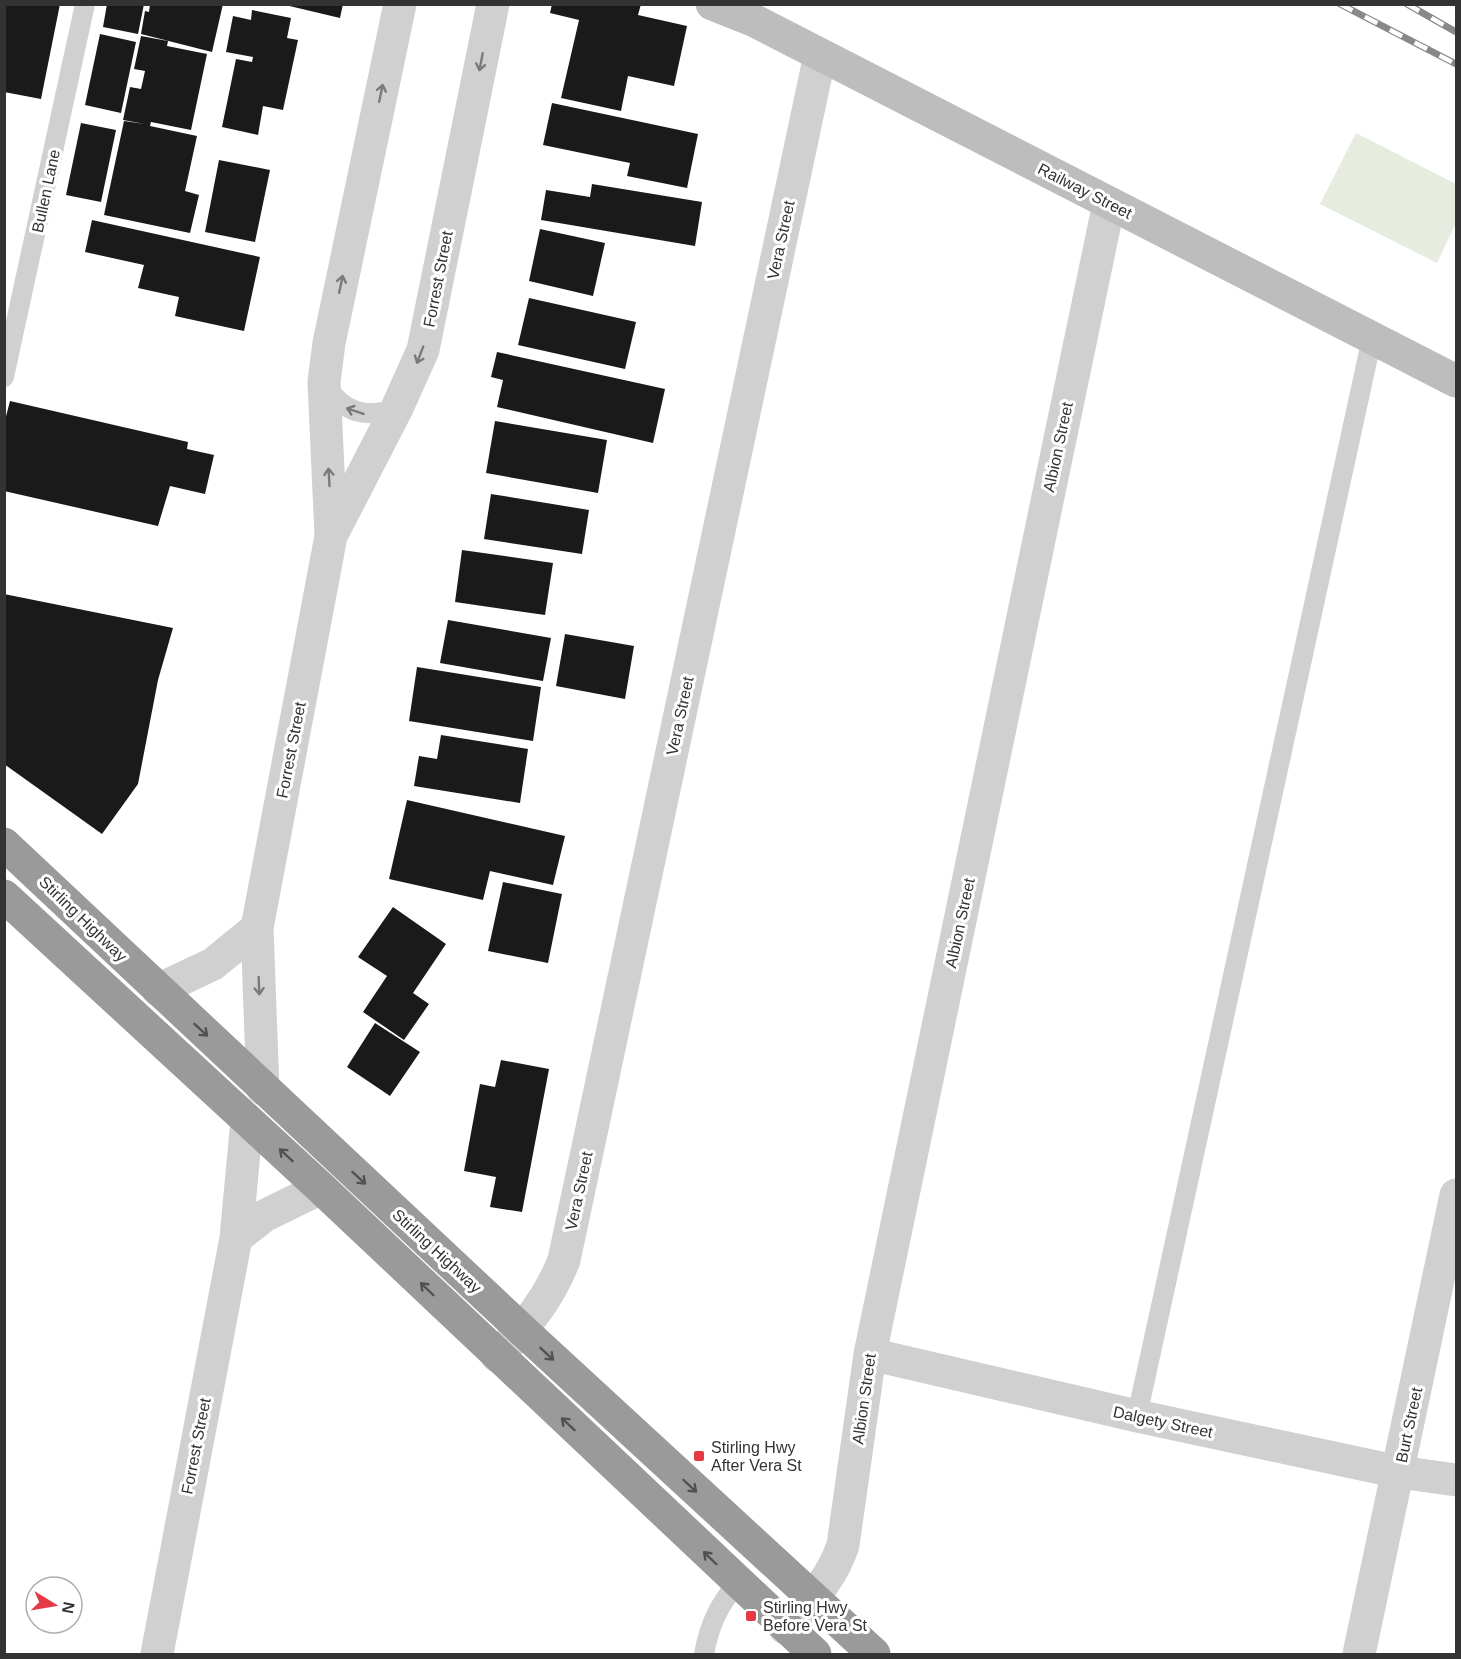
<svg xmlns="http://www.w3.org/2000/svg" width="1461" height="1659" viewBox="0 0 1461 1659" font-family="Helvetica,sans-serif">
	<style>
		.green { fill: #e6ecdf }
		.building { fill: #1a1a1a }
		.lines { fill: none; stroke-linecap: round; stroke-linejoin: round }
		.lane { stroke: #d0d0d0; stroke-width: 20 }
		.street { stroke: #d0d0d0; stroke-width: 33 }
		.secondary { stroke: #bdbdbd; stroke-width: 33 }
		.highway { stroke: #9a9a9a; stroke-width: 33 }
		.rail-casing { stroke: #888; stroke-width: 7 }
		.rail { stroke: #fff; stroke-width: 4.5; stroke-dasharray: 14; stroke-linecap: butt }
		.oneway { stroke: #7a7a7a }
		.oneway2 { stroke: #525252 }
		.poi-dot { fill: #e63946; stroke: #fff; stroke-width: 2 }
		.labels { text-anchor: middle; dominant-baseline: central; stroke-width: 6; stroke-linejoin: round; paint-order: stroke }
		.street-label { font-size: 16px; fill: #333; stroke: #fff }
		.poi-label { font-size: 16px; fill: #333; stroke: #fff; text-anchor: start }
	</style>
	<rect width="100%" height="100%" fill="#fff"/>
	<path class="green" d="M 1356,133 L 1456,184 L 1456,223 L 1437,263 L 1320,204 Z"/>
	<path class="building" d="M 4,4 L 60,4 L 41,99 L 4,92 Z
		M 107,4 L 144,4 L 138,34 L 103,27 Z
		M 150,4 L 223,4 L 212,52 L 141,34 L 145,11 L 149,12 Z
		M 281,4 L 343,4 L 340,18 Z
		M 552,4 L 641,4 L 638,15 L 687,26 L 674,86 L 628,76 L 621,111 L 561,98 L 579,20 L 550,13 Z
		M 252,10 L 291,18 L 287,38 L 298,40 L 283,110 L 263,106 L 258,135 L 222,127 L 236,59 L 252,62 L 253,57 L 226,52 L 233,16 L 251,20 Z
		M 100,34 L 136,42 L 121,113 L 85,105 Z
		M 141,36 L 168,41 L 167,46 L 207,54 L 191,130 L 151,122 L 150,126 L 197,136 L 185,191 L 199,195 L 190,233 L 104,215 L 124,121 L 145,124 L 123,120 L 130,87 L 141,89 L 145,71 L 134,69 Z
		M 552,103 L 698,134 L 687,188 L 627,176 L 630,163 L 543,145 Z
		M 81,123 L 116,130 L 101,202 L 66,195 Z
		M 219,160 L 270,170 L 255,242 L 205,232 Z
		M 592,184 L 702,202 L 695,246 L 541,220 L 546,190 L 590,197 Z
		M 92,220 L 260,257 L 244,331 L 175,316 L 179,297 L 138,288 L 144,265 L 85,252 Z
		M 540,229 L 605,243 L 593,296 L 529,281 Z
		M 529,298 L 636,322 L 625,369 L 518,345 Z
		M 497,352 L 665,389 L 653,443 L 497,407 L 503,380 L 491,377 Z
		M 10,401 L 188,442 L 187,449 L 214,455 L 205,494 L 170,486 L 158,526 L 4,491 L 4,424 Z
		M 495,421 L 607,440 L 598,493 L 486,473 Z
		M 491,494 L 589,510 L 582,554 L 484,539 Z
		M 462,550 L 553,563 L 545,615 L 455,602 Z
		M 4,594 L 173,628 L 158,680 L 138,784 L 102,834 L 4,764 Z
		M 448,620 L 551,638 L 543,681 L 440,663 Z
		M 565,634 L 634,646 L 625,699 L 556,686 Z
		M 417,667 L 541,687 L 533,741 L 409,721 Z
		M 441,735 L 528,749 L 520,803 L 414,786 L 419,756 L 437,759 Z
		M 407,800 L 565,836 L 553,885 L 490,871 L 483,900 L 389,879 Z
		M 503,882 L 562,894 L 548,963 L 488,951 Z
		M 393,907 L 446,944 L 413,993 L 429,1004 L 404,1040 L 363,1012 L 387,976 L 358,957 Z
		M 375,1023 L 420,1052 L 390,1096 L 347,1067 Z
		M 501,1060 L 549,1069 L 522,1212 L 490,1207 L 496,1177 L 464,1171 L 480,1084 L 495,1087 Z"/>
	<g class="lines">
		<path class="lane" d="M 4,377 L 85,4
			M 326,385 C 343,413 367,419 397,408
			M 1137,1416 L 1372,338
			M 704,1654 C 709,1627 718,1605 737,1584"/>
		<path class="street" d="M 332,534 L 397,408 L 423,350 L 493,4
			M 158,990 L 213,964 L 257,928
			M 263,1089 L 257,928 L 331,536 L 324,382 L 329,343 L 400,4
			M 236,1238 L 264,1216 L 321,1188
			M 870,1354 L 1137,1416 L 1399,1472 L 1456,1480
			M 497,1356 C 526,1326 549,1299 564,1260 L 820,55
			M 785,1628 C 810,1600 831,1581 843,1545 L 870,1354 L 1109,203
			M 157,1654 L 236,1238 L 247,1120
			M 1359,1654 L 1456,1195"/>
		<path class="secondary" d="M 712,4 L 755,21 L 1456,381"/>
		<path class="highway" d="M 4,844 L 522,1330 L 874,1654
			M 4,896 L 321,1188 L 815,1654"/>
		<defs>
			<path id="rail" d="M 1340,4 L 1456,64
				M 1407,4 L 1456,32"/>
		</defs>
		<use href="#rail" class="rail-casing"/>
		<use href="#rail" class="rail"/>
	</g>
	<defs><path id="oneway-shaft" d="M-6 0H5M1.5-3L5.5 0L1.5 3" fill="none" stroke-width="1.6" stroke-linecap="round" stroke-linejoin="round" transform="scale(1.5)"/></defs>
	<g class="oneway">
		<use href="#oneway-shaft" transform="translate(481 62) rotate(101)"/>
		<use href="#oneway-shaft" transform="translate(381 93) rotate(-78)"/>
		<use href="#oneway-shaft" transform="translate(341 284) rotate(-78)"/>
		<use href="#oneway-shaft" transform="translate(420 355) rotate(111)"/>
		<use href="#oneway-shaft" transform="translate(355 411) rotate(-161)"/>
		<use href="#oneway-shaft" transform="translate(329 477) rotate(-93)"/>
		<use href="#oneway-shaft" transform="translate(259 986) rotate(88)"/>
	</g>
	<g class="oneway2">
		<use href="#oneway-shaft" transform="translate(201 1030) rotate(43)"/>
		<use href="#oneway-shaft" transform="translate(286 1155) rotate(-137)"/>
		<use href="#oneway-shaft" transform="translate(359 1178) rotate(43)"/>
		<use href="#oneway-shaft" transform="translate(427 1289) rotate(-136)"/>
		<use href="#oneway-shaft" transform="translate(547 1354) rotate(43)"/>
		<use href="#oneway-shaft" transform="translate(568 1424) rotate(-137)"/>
		<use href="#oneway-shaft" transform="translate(690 1486) rotate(43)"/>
		<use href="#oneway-shaft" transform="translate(710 1558) rotate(-136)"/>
	</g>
	<g class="poi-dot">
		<rect x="693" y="1450" width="12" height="12" rx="3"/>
		<rect x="745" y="1610" width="12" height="12" rx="3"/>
	</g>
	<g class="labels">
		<g class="street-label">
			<text transform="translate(46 191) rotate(-78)">Bullen Lane</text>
			<text transform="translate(1085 191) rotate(27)">Railway Street</text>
			<text transform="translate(781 240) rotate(-78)">Vera Street</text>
			<text transform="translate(438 279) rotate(-79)">Forrest Street</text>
			<text transform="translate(1058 447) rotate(-78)">Albion Street</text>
			<text transform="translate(680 716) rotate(-78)">Vera Street</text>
			<text transform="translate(291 750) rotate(-79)">Forrest Street</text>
			<text transform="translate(83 919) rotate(44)">Stirling Highway</text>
			<text transform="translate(960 923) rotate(-78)">Albion Street</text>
			<text transform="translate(579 1191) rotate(-78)">Vera Street</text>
			<text transform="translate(437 1251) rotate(43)">Stirling Highway</text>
			<text transform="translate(864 1399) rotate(-82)">Albion Street</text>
			<text transform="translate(1163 1422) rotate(12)">Dalgety Street</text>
			<text transform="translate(1409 1425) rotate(-78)">Burt Street</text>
			<text transform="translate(196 1446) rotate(-79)">Forrest Street</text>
		</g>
		<g class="poi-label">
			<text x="711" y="1447">Stirling Hwy<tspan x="711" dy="18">After Vera St</tspan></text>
			<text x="763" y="1607">Stirling Hwy<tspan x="763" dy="18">Before Vera St</tspan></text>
		</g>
	</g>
	<rect width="1461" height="1659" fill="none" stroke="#333333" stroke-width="12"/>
	<g transform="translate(54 1605) rotate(101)"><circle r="28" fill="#ffffff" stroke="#adadad" stroke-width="1.5"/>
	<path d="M0-4.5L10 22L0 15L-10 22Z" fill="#e63946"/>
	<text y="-9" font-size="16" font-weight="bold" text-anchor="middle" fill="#333333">N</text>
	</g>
</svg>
